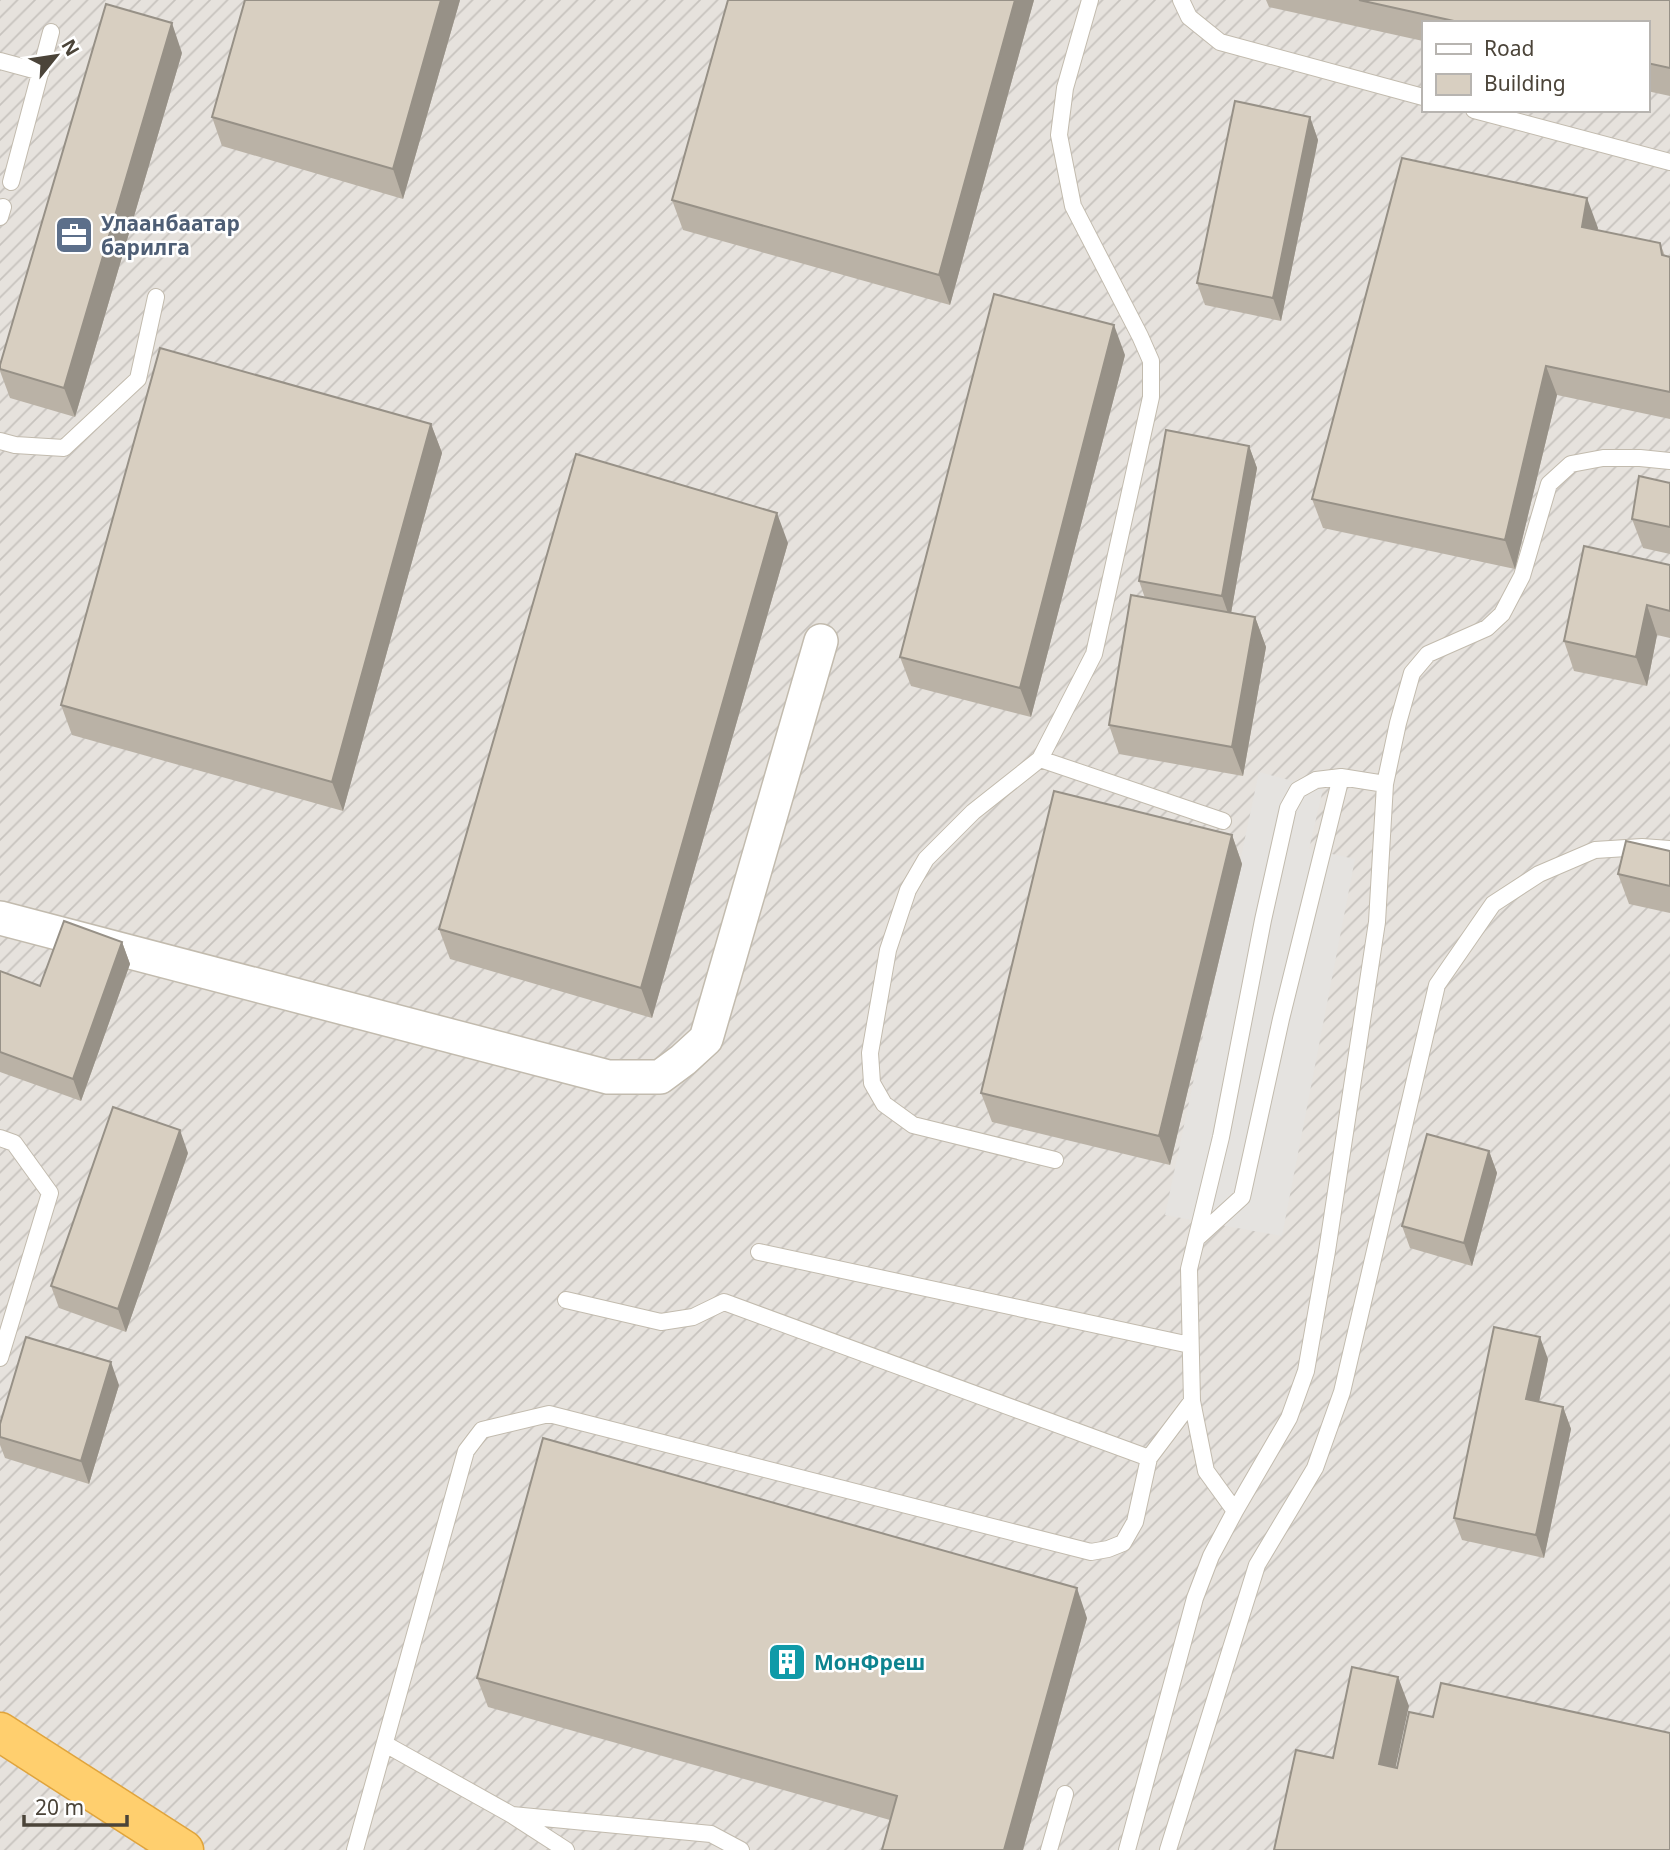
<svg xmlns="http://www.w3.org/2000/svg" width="1670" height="1850" viewBox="0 0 1670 1850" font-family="'Noto Sans',sans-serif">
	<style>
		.industrial { fill: url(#industrial-furrows); fill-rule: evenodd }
		.parking { fill: #e5e3e0 }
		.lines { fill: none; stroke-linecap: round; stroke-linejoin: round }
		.lane-casing { stroke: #c2bbae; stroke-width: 18 }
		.street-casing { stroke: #c2bbae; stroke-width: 36 }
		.highway-casing { stroke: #e0a43c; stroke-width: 41 }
		.lane { stroke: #fff; stroke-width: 16 }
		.street { stroke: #fff; stroke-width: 33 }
		.highway { stroke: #ffcf6e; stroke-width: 38 }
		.wall { fill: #bab2a6 }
		.shaded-wall { fill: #979187 }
		.building { fill: #d8cfc1; stroke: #979187; stroke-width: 2 }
		.labels { text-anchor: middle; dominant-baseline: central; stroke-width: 5; stroke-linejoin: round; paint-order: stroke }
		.service-label { font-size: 21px; font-weight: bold; fill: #4e5e75; stroke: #fff; text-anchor: start }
		.culture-label { font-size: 21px; font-weight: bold; fill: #0d838f; stroke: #fff; text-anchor: start }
	</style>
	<defs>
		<pattern id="industrial-furrows" width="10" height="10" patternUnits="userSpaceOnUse" patternTransform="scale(1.75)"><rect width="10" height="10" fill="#e6e2dd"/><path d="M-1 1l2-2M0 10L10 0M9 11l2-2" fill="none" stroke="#c7c3be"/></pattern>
	</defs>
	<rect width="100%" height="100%" fill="#f6f3ec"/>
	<path class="industrial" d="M 0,0 L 1670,0 L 1670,1850 L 0,1850 ZM 1423,23 L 1647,23 L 1647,110 L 1423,110 Z"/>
	<path class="parking" d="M 1259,772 L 1323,789 L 1309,849 L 1355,859 L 1282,1236 L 1165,1215 Z"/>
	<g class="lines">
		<defs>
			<path id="lane" d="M 1181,0 L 1189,17 L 1220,42 L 1423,97
				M 0,61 L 41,72
				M 1474,110 L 1670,162
				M 11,182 L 51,32
				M 0,217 L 3,207
				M 0,441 L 15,445 L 64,448 L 138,379 L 156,297
				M 1040,759 L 1223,821
				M 0,1138 L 14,1143 L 50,1193 L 0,1358
				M 1055,1160 L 913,1125 L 884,1104 L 872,1083 L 870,1053 L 888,950 L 908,890 L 926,859 L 973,812 L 1040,759 L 1094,654 L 1151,397 L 1151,361 L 1140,336 L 1073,206 L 1059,135 L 1065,88 L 1090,0
				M 1197,1238 L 1242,1197 L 1281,1019 L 1341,777
				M 759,1252 L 1190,1345
				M 566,1300 L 661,1322 L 693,1317 L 724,1302 L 1149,1458
				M 1235,1511 L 1206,1471 L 1192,1401 L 1189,1269 L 1221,1137 L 1263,920 L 1288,808 L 1298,790 L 1316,780 L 1341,777 L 1385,784
				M 385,1744 L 512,1815 L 566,1850
				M 512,1815 L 711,1834 L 741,1850
				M 355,1850 L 466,1451 L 482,1430 L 549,1414 L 1091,1552 L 1108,1549 L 1123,1543 L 1135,1522 L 1149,1458 L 1192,1401
				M 1049,1850 L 1065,1794
				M 1127,1850 L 1195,1598 L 1211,1556 L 1235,1511 L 1289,1418 L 1306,1371 L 1327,1251 L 1377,922 L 1385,784 L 1398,723 L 1412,673 L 1428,654 L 1487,628 L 1502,614 L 1522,576 L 1549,484 L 1571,464 L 1603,458 L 1640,458 L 1670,461
				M 1168,1850 L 1257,1565 L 1315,1468 L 1342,1392 L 1437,985 L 1493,904 L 1539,874 L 1595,850 L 1642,847 L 1670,849"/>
			<path id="street" d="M 0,918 L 608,1077 L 660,1077 L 683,1060 L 706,1039 L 821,641"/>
			<path id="highway" d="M 0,1732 L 184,1850"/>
		</defs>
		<use href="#lane" class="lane-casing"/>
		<use href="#street" class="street-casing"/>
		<use href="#highway" class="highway-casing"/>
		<use href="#lane" class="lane"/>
		<use href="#street" class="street"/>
		<use href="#highway" class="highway"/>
	</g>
	<path class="wall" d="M 460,0 L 403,199 L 222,146 L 212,117 Z
		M 1034,0 L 950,305 L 683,230 L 672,200 Z
		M 1266,0 L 1670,0 L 1670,96 L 1647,91 L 1647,23 L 1423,23 L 1423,41 L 1269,7 Z
		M 182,53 L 75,417 L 10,398 L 0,371 L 0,365 Z
		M 1310,117 L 1318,140 L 1281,321 L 1205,305 L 1197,283 Z
		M 1598,228 L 1597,230 L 1660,243 L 1665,256 L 1670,257 L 1670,419 L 1557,395 L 1515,569 L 1323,528 L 1312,499 Z
		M 1125,355 L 1031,717 L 911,686 L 900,657 Z
		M 431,424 L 442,453 L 343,811 L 72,735 L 61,705 Z
		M 1249,446 L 1257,468 L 1231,613 L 1255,617 L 1266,647 L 1243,776 L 1119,754 L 1109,725 L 1145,598 L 1139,581 Z
		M 1670,483 L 1670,554 L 1643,548 L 1632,519 Z
		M 788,543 L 652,1018 L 450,959 L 439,929 Z
		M 1670,565 L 1670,638 L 1657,635 L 1647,686 L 1574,671 L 1564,641 Z
		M 1232,835 L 1242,864 L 1170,1165 L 992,1122 L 981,1093 Z
		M 1670,851 L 1670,913 L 1629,904 L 1618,874 Z
		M 122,942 L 130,964 L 81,1101 L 0,1072 L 0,971 L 40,986 Z
		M 1489,1151 L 1497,1173 L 1472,1266 L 1410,1248 L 1402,1226 Z
		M 188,1153 L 126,1332 L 59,1308 L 51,1286 Z
		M 1548,1359 L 1539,1401 L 1563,1407 L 1571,1429 L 1544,1558 L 1462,1540 L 1454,1518 Z
		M 119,1385 L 89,1484 L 5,1458 L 0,1445 L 0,1424 Z
		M 1087,1618 L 1023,1850 L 882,1850 L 890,1820 L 488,1707 L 477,1678 Z"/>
	<path class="shaded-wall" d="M 441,0 L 460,0 L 403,199 L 393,169 Z
		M 1015,0 L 1034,0 L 950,305 L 939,275 Z
		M 172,23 L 182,53 L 75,417 L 64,388 Z
		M 1310,117 L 1318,140 L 1281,321 L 1273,298 Z
		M 1587,198 L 1598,228 L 1593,256 L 1582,227 Z
		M 1114,325 L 1125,355 L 1031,717 L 1020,688 Z
		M 1546,366 L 1557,395 L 1515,569 L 1505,540 Z
		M 431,424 L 442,453 L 343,811 L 332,782 Z
		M 1249,446 L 1257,468 L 1230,619 L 1222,596 Z
		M 777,513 L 788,543 L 652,1018 L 641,988 Z
		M 1647,605 L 1657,635 L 1647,686 L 1636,657 Z
		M 1255,617 L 1266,647 L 1243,776 L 1232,747 Z
		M 1232,835 L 1242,864 L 1170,1165 L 1159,1136 Z
		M 122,942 L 130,964 L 81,1101 L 73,1079 Z
		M 180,1130 L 188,1153 L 126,1332 L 118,1309 Z
		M 1489,1151 L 1497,1173 L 1472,1266 L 1464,1243 Z
		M 1540,1337 L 1548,1359 L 1535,1421 L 1526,1399 Z
		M 111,1362 L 119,1385 L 89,1484 L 81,1461 Z
		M 1563,1407 L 1571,1429 L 1544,1558 L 1536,1535 Z
		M 1077,1588 L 1087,1618 L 1023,1850 L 1004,1850 Z
		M 1398,1677 L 1409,1706 L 1390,1793 L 1379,1764 Z"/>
	<path class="building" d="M 245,0 L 441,0 L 393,169 L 212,117 Z
		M 728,0 L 1015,0 L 939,275 L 672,200 Z
		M 1359,0 L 1670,0 L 1670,68 L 1647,63 L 1647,23 L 1463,23 Z
		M 106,4 L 172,23 L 64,388 L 0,369 L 0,365 Z
		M 1235,101 L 1310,117 L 1273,298 L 1197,283 Z
		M 1402,158 L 1587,198 L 1582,227 L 1660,243 L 1662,255 L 1670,257 L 1670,392 L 1546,366 L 1505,540 L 1312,499 Z
		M 994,294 L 1114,325 L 1020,688 L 900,657 Z
		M 160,348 L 431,424 L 332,782 L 61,705 Z
		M 1166,430 L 1249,446 L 1222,596 L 1139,581 Z
		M 576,454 L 777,513 L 641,988 L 439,929 Z
		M 1639,476 L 1670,483 L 1670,527 L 1632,519 Z
		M 1584,546 L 1670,565 L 1670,611 L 1647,605 L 1636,657 L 1564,641 Z
		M 1131,595 L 1255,617 L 1232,747 L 1109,725 Z
		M 1054,791 L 1232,835 L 1159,1136 L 981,1093 Z
		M 1626,841 L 1670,851 L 1670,886 L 1618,874 Z
		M 64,921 L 122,942 L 73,1079 L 0,1052 L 0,971 L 40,986 Z
		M 113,1107 L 180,1130 L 118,1309 L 51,1286 Z
		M 1427,1134 L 1489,1151 L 1464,1243 L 1402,1226 Z
		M 1494,1327 L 1540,1337 L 1526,1399 L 1563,1407 L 1536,1535 L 1454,1518 Z
		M 26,1337 L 111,1362 L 81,1461 L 0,1437 L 0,1424 Z
		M 543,1438 L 1077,1588 L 1004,1850 L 882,1850 L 897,1796 L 477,1678 Z
		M 1352,1667 L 1398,1677 L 1379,1764 L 1397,1768 L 1409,1712 L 1433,1717 L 1441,1683 L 1670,1733 L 1670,1850 L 1274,1850 L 1296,1750 L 1333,1758 Z"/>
	<defs>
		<symbol id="office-square" viewBox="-11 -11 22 22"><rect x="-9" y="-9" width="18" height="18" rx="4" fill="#5c6f8a" stroke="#fff"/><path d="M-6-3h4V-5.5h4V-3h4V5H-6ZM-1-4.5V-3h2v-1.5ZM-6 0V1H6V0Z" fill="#fff"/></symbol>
		<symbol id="building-square" viewBox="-11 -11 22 22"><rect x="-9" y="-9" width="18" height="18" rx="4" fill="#0f9aa8" stroke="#fff"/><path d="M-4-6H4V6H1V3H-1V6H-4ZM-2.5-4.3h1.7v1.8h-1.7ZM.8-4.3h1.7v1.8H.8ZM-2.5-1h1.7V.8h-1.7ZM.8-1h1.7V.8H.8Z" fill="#fff"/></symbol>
	</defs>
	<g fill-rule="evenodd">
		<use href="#office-square" x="52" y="213" width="44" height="44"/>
		<use href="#building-square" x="765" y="1640" width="44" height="44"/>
	</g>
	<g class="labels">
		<g class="service-label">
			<text x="101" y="223">Улаанбаатар<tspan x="101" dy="24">барилга</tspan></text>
		</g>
		<g class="culture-label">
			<text x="814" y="1662">МонФреш</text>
		</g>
	</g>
	<rect x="1422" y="21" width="228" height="91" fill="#ffffff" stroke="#b7b4b0" stroke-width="2"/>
	<rect x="1436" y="44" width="35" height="10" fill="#ffffff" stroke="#b7b4b0" stroke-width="2"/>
	<text x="1484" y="56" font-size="21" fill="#4b4439">Road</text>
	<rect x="1436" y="74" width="35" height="21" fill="#d8cfc1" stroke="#b7b4b0" stroke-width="2"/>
	<text x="1484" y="91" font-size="21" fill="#4b4439">Building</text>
	<g transform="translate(56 56) rotate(60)" stroke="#ffffff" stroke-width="5" paint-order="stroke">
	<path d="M0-5L12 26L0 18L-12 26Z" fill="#4b4439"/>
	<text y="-10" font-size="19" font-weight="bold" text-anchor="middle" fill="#4b4439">N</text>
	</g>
	<path d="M24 1815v10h103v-10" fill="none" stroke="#4b4439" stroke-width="3.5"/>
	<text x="35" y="1815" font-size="21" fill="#4b4439" stroke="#ffffff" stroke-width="5" paint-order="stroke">20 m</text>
</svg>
